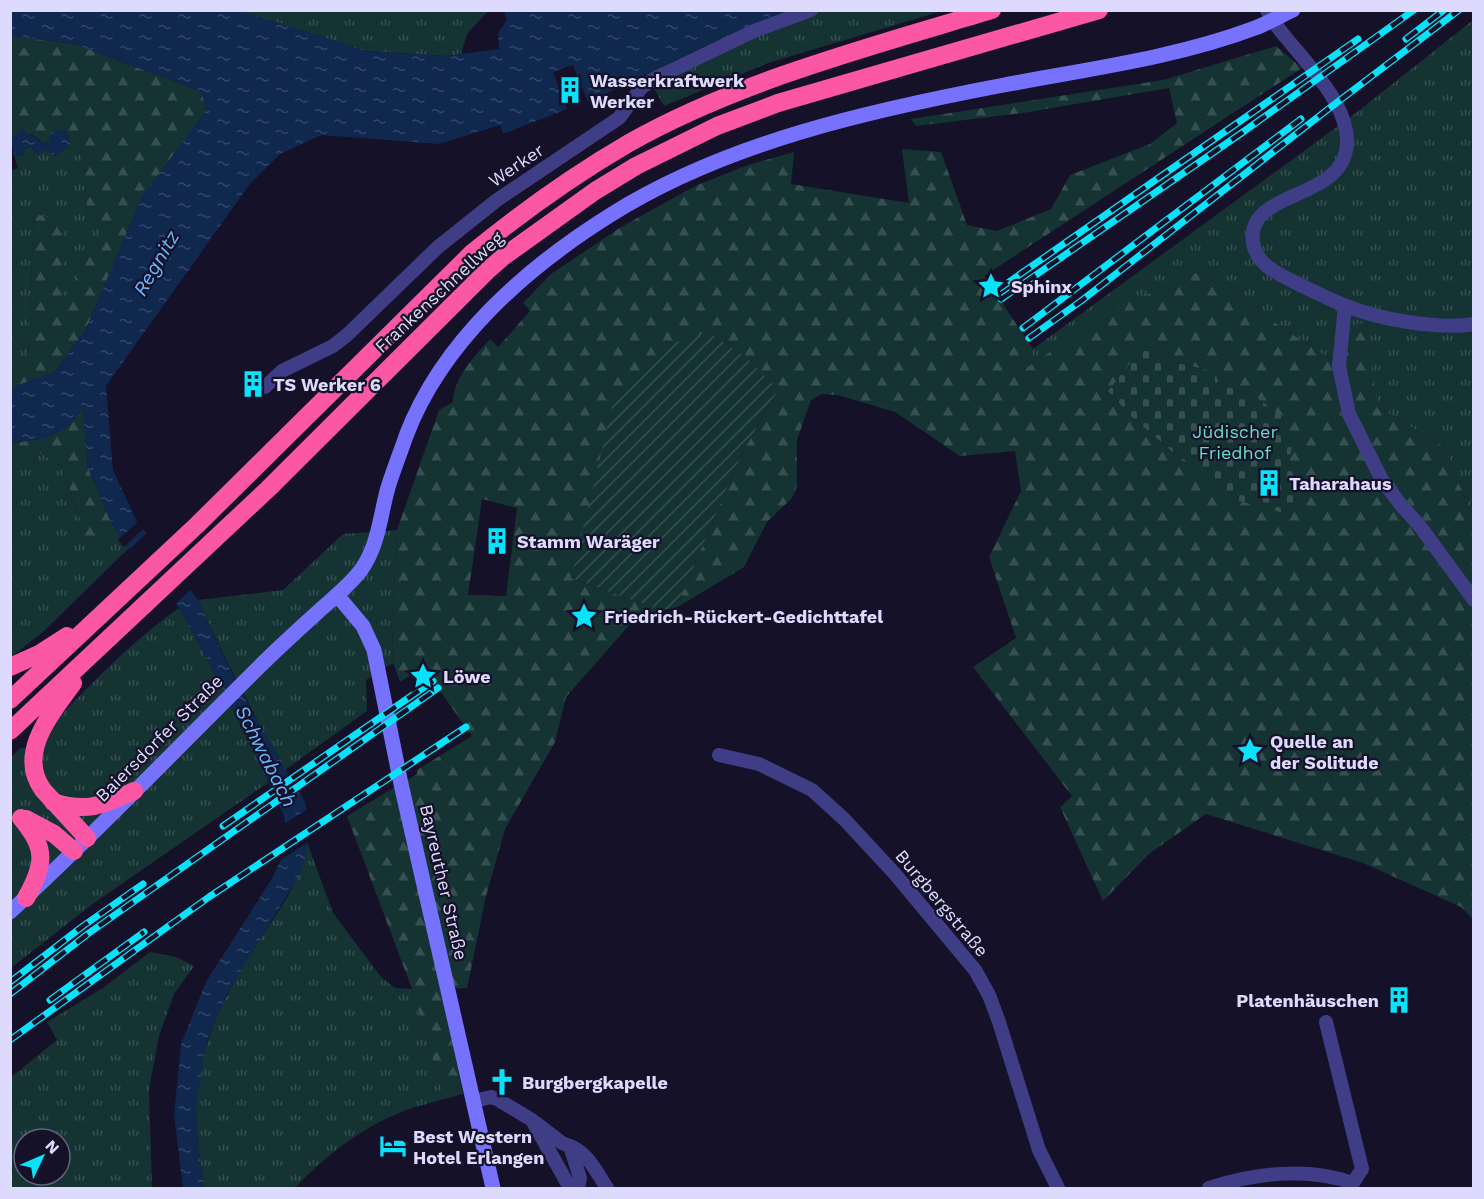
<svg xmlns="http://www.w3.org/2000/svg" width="1484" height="1199" viewBox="0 0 1484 1199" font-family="'Work Sans',sans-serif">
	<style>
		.grass { fill: url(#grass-tufts); fill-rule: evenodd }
		.forest { fill: url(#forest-firs); fill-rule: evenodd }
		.cemetery { fill: url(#cemetery-stones) }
		.garden { fill: url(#garden-furrows) }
		.water { fill: url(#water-ripples) }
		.pier { fill: #151129 }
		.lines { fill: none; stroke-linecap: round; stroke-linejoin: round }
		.street { stroke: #403d87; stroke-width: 14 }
		.secondary { stroke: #7672fd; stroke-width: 15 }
		.highway { stroke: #fc57a5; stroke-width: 18 }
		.rail-casing { stroke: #09e2fb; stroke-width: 7 }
		.rail { stroke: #151129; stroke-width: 4.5; stroke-dasharray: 14; stroke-linecap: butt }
		.labels { text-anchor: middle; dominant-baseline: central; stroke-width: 4.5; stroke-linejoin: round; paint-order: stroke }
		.poi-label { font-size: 18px; font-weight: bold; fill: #dedafe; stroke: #151129; text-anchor: start }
		.street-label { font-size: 18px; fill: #dedafe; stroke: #151129 }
		.park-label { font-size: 18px; fill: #65dfc1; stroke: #151129 }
		.water-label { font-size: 20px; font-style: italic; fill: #69b8fd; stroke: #151129 }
	</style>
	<defs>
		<pattern id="grass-tufts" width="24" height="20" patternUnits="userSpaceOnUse" patternTransform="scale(1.5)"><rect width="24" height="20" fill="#143332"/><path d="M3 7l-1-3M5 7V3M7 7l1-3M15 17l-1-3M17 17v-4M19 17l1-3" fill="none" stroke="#365051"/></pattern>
		<pattern id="forest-firs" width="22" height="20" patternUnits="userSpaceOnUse" patternTransform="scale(1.5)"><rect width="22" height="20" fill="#143332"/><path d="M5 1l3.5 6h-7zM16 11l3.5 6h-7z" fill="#365051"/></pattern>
		<pattern id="cemetery-stones" width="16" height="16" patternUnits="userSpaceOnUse" patternTransform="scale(1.5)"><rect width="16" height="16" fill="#143332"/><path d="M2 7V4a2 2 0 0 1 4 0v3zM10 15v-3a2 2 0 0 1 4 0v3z" fill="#365051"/></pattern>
		<pattern id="garden-furrows" width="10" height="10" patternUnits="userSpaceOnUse" patternTransform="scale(1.5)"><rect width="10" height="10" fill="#143332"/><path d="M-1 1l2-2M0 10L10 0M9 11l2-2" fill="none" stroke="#365051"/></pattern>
		<pattern id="water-ripples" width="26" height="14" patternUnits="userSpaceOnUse" patternTransform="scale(1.5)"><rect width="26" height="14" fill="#10274e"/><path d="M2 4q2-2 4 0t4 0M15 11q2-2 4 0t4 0" fill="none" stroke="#324669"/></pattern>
	</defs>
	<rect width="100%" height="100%" fill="#151129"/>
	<path class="grass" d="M 239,11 L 488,11 L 467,34 L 461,54 L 447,56 L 368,51 Z
		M 786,11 L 942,11 L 768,63 L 664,106 L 646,74 L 728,35 Z
		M 1473,20 L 1473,518 L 1444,447 L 1378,407 L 1348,327 L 1331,360 L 1199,272 L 1022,370 L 1033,349 L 1357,112 Z
		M 70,138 L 76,138 L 84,164 L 87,212 L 104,227 L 61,312 L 34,214 L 28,365 L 11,373 L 10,171 L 18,168 L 14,156 L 23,155 L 25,149 L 31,146 L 35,152 L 48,150 L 53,156 L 70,147 Z
		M 40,453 L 61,465 L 83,527 L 88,538 L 100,537 L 114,542 L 120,537 L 129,548 L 44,631 L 11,657 L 11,463 Z
		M 397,530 L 392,622 L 393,663 L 366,680 L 367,711 L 285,770 C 254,714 224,659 198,600 L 283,590 L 343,534 Z
		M 179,608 L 221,685 L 269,782 L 94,903 L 11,968 L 11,757 L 20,748 L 30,748 C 77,699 123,647 179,608 Z
		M 307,842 L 333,913 L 381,977 L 395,988 L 412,989 L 444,1099 C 431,1103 417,1106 404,1111 C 362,1127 325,1156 295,1188 L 204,1188 C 200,1161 196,1134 196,1106 C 197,1049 224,996 254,948 C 276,915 301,883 307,842 Z
		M 150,952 L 176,957 L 194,966 L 174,994 L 159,1036 L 149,1089 L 152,1188 L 11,1188 L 11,1077 L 57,1040 L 47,1022 L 103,988 ZM 24,1139 L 60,1139 L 60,1175 L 24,1175 Z"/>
	<path class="forest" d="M 11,36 L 75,44 L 202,92 L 206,111 L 142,197 L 86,329 L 55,372 L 11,388 L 11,373 L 28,364 L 34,214 L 63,220 L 62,310 L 103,227 L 87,212 L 84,164 L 76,138 L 70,138 L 64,130 L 45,144 L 31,134 L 11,139 Z
		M 1276,46 L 1302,68 L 984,276 L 1033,349 L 1023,370 L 1116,308 L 1199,272 L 1331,360 L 1348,326 L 1364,323 L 1378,407 L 1444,447 L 1473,518 L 1473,919 L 1461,907 L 1363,863 L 1206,814 L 1150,853 L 1103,901 L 1060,807 L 1072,796 L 973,667 L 1016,638 L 989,557 L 1021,491 L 1015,451 L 960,456 L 895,412 L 838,395 L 822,394 L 811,400 L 797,440 L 797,487 L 792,498 L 767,522 L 744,567 L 676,608 L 741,455 L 778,390 L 571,578 L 660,610 L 632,622 L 566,697 L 555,742 L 505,829 L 486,896 L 467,988 L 441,989 L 463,1094 L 444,1099 L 412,989 L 347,816 L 417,774 L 417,770 L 472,736 L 423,667 L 400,682 L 393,663 L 392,622 L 397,530 L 439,410 L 453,402 C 454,377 474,357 490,339 L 498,347 L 530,311 L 523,303 L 551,274 L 621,227 L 695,186 L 748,165 L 794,152 L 791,184 L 909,203 L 902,149 L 941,152 L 967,225 L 997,231 L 1051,209 L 1070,175 L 1150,144 L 1177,123 L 1169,88 L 1023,113 L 916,126 L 911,119 L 1163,80 ZM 1145,344 L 1173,362 L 1215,372 L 1219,384 L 1256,397 L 1292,447 L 1289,465 L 1300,489 L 1225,497 L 1132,417 ZM 482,499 L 517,508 L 506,596 L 468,595 Z
		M 83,407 L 88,468 L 110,520 L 120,537 L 114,542 L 100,537 L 82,541 L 83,527 L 61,465 L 40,453 L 11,463 L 11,443 C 46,439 61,437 83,407 Z"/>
	<path class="cemetery" d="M 1145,344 L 1173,362 L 1215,372 L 1219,384 L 1256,397 L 1282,417 L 1292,447 L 1289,465 L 1300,489 L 1294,506 L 1287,514 L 1225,497 L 1132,417 L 1108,391 Z"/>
	<path class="garden" d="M 708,332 L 749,360 L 778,390 L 741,455 L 676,608 L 660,610 L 571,578 L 614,399 L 671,344 Z"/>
	<path class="water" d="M 239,10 L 368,51 L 447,56 L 499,49 L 498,33 L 507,20 L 504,11 L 786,11 L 728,35 L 588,102 L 573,65 L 553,72 L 567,109 L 503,134 L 500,125 L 439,144 L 321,135 L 280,154 L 249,185 L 106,386 L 113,470 L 136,520 L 198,600 L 220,649 L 247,702 L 305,802 L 309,823 L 305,859 L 300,874 L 228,992 L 207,1040 L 196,1104 L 197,1137 L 204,1188 L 183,1188 L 174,1115 L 181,1044 L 206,982 L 271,880 L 281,860 L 287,834 L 284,816 L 221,685 L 179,608 L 120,537 L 110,520 L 88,468 L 83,408 L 69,426 L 43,439 L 11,443 L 10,388 L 55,372 L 86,329 L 142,197 L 206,110 L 202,92 L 75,44 L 11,36 L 11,11 Z
		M 21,129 L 45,144 L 49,141 L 50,134 L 56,131 L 64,130 L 70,138 L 70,147 L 53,156 L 48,150 L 43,151 L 38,155 L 31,146 L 25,149 L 23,155 L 14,156 L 11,139 Z"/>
	<path class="pier" d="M 140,520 L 145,527 L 124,547 L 118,540 Z
		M 149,531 L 192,588 L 173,606 L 128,551 Z
		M 290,772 L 301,790 L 277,807 L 268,788 Z
		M 309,808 L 312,823 L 311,840 L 276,863 L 284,834 L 283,825 Z"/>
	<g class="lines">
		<path class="street" d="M 1267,10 C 1272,22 1280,30 1288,40 C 1310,67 1346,103 1347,140 C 1348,203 1245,187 1253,243 C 1257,267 1283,276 1302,286 C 1316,292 1330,300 1344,305 C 1377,319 1438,330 1474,324
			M 1345,306 L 1339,366 L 1349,414 L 1382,480 L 1401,505 L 1419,525 L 1474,600
			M 265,387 L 282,371 L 333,346 L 347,335 L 438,247 L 497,200 L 619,118 L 641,88 L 654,79 L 754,31 L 811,10
			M 719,755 L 759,764 L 812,790 L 844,819 L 895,874 L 975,970 L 989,995 L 999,1022 L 1039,1150 L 1058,1188
			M 474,1101 L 491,1097 L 497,1099 L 532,1120 L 570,1188
			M 536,1123 L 562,1143 L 570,1146 L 580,1178 L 578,1188
			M 570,1146 C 588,1153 597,1173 607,1188
			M 1209,1188 C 1254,1173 1308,1167 1353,1183 L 1362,1169 L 1326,1022"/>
		<path class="secondary" d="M 337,595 L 363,626 L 374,650 L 401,784 L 493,1188
			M 10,912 C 96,833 176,749 259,667 C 279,647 299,629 320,610 C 334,597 350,585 361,570 C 378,546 380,518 387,491 C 392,473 400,454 406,436 C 442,341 527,267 612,214 C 727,142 872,110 1004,85 C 1088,69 1175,58 1255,28 C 1268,23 1280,16 1293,10"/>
		<path class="highway" d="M 10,667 L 39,654 L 67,636
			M 73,683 C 52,713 16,753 43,790 L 87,838
			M 10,700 L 197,525 L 472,253 C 522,212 574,175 629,143 C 739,81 872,46 992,10
			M 10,731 L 268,489 L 487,271 L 503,257 L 595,191 L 636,166 L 717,126 L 778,103 L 1099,10
			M 53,802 C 87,813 103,805 134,791
			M 21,818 C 47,848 45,864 26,898
			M 26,819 L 54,834 L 74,851"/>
		<defs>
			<path id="rail" d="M 1406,39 L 1444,10
				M 996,291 L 1358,39
				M 1001,299 L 1243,132 L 1414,10
				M 1023,328 L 1301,119
				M 1029,338 L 1081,301 L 1327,110 L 1459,10
				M 223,826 L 433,681
				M 10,982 L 83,926 L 143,884
				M 10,994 L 89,933 L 438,688
				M 50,1000 L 144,932
				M 10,1040 L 209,897 L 466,727"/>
		</defs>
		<use href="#rail" class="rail-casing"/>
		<use href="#rail" class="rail"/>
	</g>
	<defs>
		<symbol id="building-bare" viewBox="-9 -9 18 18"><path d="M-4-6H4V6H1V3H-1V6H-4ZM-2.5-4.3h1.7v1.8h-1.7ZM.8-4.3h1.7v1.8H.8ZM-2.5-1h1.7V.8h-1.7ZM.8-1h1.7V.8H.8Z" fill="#09e2fb" stroke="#151129" stroke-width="2.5" paint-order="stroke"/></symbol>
		<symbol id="sight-bare" viewBox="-9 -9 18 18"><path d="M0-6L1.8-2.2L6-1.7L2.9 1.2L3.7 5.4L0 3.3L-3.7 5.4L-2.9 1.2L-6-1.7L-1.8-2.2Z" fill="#09e2fb" stroke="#151129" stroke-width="2.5" paint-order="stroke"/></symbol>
		<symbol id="church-bare" viewBox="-9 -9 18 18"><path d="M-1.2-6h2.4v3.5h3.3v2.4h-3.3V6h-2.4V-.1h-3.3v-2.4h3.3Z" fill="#09e2fb" stroke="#151129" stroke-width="2.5" paint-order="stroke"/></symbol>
		<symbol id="hotel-bare" viewBox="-9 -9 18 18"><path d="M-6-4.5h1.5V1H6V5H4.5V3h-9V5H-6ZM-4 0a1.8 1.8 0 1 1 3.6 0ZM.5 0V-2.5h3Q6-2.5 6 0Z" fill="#09e2fb" stroke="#151129" stroke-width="2.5" paint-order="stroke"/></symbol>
	</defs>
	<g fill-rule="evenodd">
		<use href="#building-bare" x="551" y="71" width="38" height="38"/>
		<use href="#sight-bare" x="972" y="267" width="38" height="38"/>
		<use href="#building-bare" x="234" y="365" width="38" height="38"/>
		<use href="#building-bare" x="1250" y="464" width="38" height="38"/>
		<use href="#building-bare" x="478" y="522" width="38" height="38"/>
		<use href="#sight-bare" x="565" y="597" width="38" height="38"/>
		<use href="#sight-bare" x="404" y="657" width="38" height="38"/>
		<use href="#sight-bare" x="1231" y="732" width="38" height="38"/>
		<use href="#building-bare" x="1380" y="981" width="38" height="38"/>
		<use href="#church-bare" x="483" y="1063" width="38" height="38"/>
		<use href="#hotel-bare" x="374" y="1127" width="38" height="38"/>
	</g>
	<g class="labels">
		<g class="poi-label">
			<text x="590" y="80">Wasserkraftwerk<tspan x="590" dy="21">Werker</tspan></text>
			<text x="1011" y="286">Sphinx</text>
			<text x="273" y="384">TS Werker 6</text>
			<text x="1289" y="483">Taharahaus</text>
			<text x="517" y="541">Stamm Waräger</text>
			<text x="604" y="616">Friedrich-Rückert-Gedichttafel</text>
			<text x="443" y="676">Löwe</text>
			<text x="1270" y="741">Quelle an<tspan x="1270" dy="21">der Solitude</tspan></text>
			<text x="1379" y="1000" text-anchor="end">Platenhäuschen</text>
			<text x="522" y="1082">Burgbergkapelle</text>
			<text x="413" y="1136">Best Western<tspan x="413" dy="21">Hotel Erlangen</tspan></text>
		</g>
		<g class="street-label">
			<text transform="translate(516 165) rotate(-34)">Werker</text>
			<text transform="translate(439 292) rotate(-43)">Frankenschnellweg</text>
			<text transform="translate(159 738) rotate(-45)">Baiersdorfer Straße</text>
			<text transform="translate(444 882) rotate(77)">Bayreuther Straße</text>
			<text transform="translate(942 903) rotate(50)">Burgbergstraße</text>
		</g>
		<g class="park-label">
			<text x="1235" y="431">Jüdischer<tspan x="1235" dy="21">Friedhof</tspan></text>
		</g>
		<g class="water-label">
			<text transform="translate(156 263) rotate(-60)">Regnitz</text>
			<text transform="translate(266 756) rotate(63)">Schwabach</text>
		</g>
	</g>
	<rect width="1484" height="1199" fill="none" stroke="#dedafe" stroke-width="24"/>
	<g transform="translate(42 1157) rotate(46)"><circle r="28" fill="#151129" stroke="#65617e" stroke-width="1.5"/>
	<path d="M0-4.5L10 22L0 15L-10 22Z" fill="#09e2fb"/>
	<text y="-9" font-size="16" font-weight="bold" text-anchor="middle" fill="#dedafe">N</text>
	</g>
</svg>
